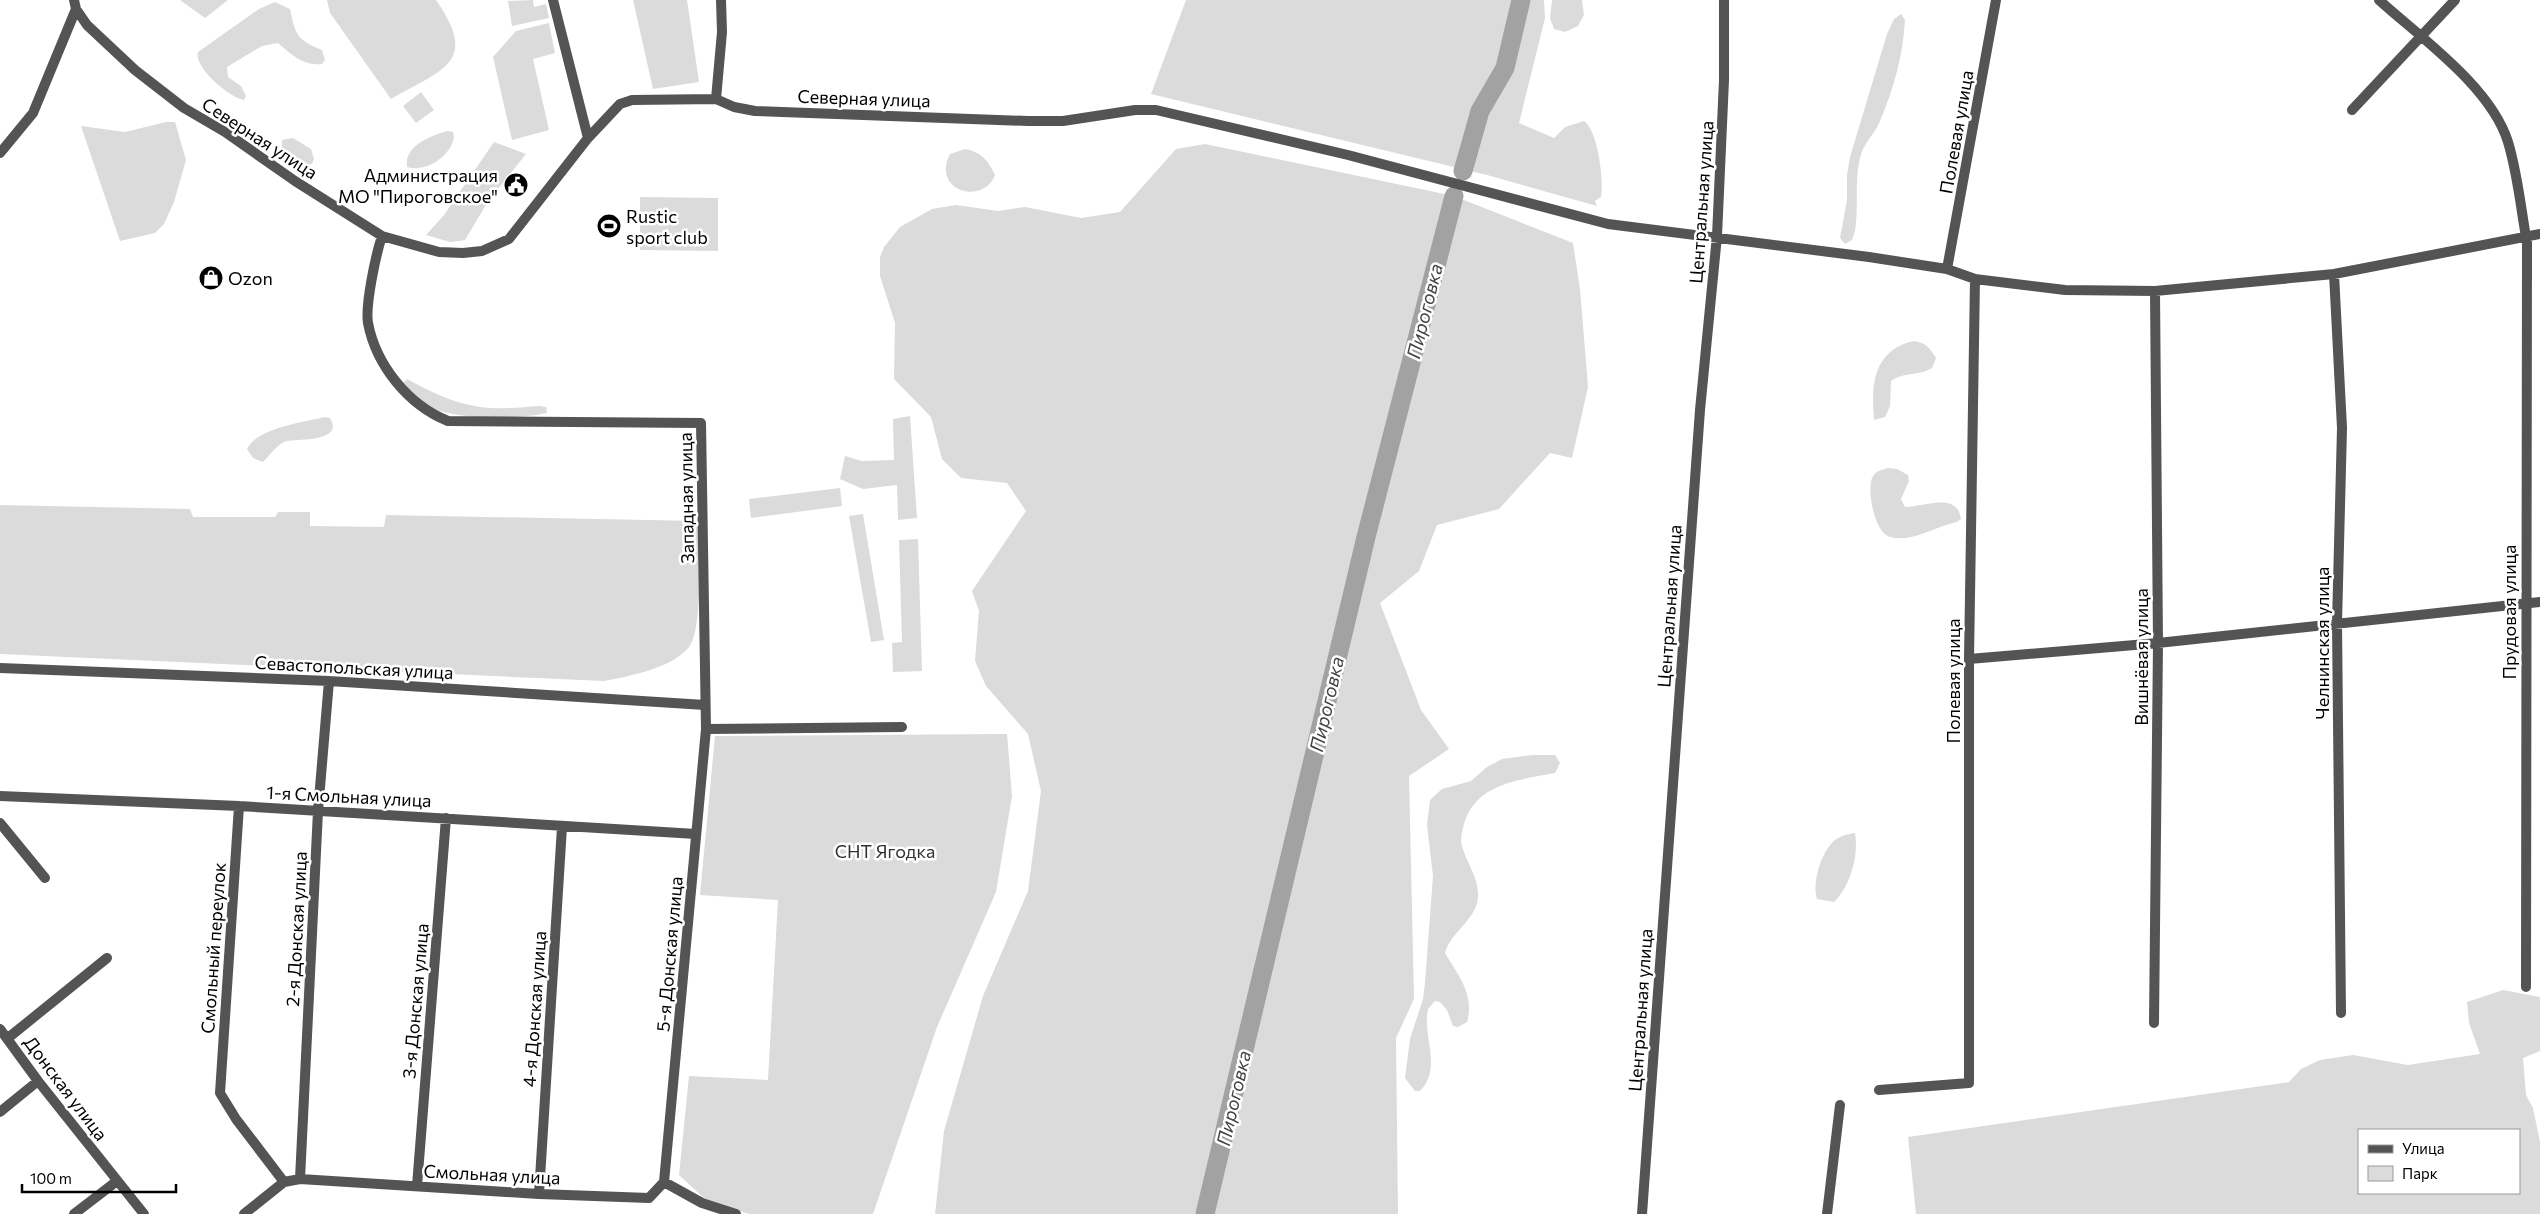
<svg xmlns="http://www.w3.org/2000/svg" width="2540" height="1214" viewBox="0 0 2540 1214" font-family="Commissioner,sans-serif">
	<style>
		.green { fill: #dbdbdb; fill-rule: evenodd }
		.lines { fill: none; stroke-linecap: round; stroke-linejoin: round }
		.river { stroke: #a2a2a2; stroke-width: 19 }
		.minor { stroke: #545454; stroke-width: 10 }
		.labels { text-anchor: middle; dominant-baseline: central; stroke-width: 5; stroke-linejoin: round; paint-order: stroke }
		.street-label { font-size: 18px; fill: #000; stroke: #fff }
		.poi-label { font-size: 18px; fill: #000; stroke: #fff; text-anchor: start }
		.park-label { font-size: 18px; fill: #323232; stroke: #fff }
		.water-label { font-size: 19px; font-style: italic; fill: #434343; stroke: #fff }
	</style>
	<rect width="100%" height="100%" fill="#fff"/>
	<path class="green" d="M 180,0 L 228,0 L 205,18 Z
		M 327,0 L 436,0 C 480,63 442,69 391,99 L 330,13 Z
		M 533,0 L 534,7 L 546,4 L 549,18 L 512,26 L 508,1 Z
		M 633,0 L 687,0 L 699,82 L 653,89 Z
		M 1186,0 L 1544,0 L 1545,18 L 1519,123 L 1554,138 L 1565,127 L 1584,121 C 1598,131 1604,180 1601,197 L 1595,201 L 1597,206 L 1487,175 L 1151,94 Z
		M 1552,0 L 1582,0 L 1584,15 L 1578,26 L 1565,32 L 1554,29 L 1550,18 Z
		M 275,2 L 290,9 C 295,34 297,40 322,50 L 325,60 L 322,64 C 303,66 292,55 278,43 L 262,46 L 227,67 L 228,77 L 241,86 L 246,96 L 244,100 C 230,98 193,67 198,52 L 259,9 Z
		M 1901,14 L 1905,20 C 1903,55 1894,88 1880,121 C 1875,134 1863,143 1860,158 C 1854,182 1859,207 1855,231 L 1852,240 L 1845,244 L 1840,238 L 1847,200 L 1847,175 L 1850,157 L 1887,34 L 1894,19 Z
		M 549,23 L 555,53 L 533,59 L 549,130 L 512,140 L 493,57 L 516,31 Z
		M 421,92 L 434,110 L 416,123 L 403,106 Z
		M 166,122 L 175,122 L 186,160 L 174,202 L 164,224 L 155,233 L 120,241 L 81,126 L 125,132 Z
		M 447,131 L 453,132 L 454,137 C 451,156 426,173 407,167 C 404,146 430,136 447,131 Z
		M 293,138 L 311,149 L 314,159 L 312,164 C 299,167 292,165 282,156 L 282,140 Z
		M 494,142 L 526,154 L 487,203 L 465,240 L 450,242 L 426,235 L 444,215 Z
		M 1205,144 L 1454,196 L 1573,243 L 1580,289 L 1588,387 L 1572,458 L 1550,453 L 1499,509 L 1437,525 L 1419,571 L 1380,603 L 1421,710 L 1449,749 L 1409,776 L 1414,999 L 1396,1038 L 1398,1214 L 935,1214 L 944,1131 L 983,996 L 1028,891 L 1041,791 L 1028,734 L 986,686 L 975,661 L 979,611 L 972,591 L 1026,511 L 1007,483 L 961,478 L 942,459 L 931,417 L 894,379 L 895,323 L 880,276 L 880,257 L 884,247 L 900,227 L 932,209 L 956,205 L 998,211 L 1025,207 L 1081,218 L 1120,212 L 1176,149 Z
		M 965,149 C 981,152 988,160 995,175 C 983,206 931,191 950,154 Z
		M 640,197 L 718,198 L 718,251 L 640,250 Z
		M 1914,341 C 1926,343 1930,348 1936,358 L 1932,368 C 1919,376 1903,372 1891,381 L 1890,406 L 1885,417 L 1874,420 C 1871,385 1873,350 1914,341 Z
		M 407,379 C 433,393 459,406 490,408 C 507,409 524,407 540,406 L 546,407 L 547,413 C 513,420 438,422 411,396 C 408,393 406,387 403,383 Z
		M 910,416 L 917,518 L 898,520 L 897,485 L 863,489 L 840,479 L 845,456 L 862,461 L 894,460 L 893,419 Z
		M 325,417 L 330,418 C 345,442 297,439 287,441 C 278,443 269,456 263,462 L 253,458 L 247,449 C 257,428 304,422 325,417 Z
		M 1888,468 L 1897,469 L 1908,475 L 1909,481 L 1901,499 L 1905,507 C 1924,507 1957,491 1961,519 L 1957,522 C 1935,526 1913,543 1890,537 C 1874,532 1867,491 1872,478 C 1875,471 1881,470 1888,468 Z
		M 840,488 L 842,506 L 751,518 L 749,499 Z
		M 0,505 L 190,509 L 193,517 L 275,517 L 278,512 L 310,512 L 310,526 L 384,527 L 386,515 L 699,521 C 699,546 703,631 689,647 C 671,669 629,676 604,681 L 0,654 Z
		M 863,514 L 884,640 L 871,642 L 849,516 Z
		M 918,539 L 922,671 L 893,672 L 892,643 L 902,642 L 899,540 Z
		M 1007,734 L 1012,796 L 996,892 L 937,1027 L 873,1214 L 749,1214 L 705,1199 L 679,1175 L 689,1076 L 768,1080 L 778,900 L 700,895 L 715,736 Z
		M 1532,755 L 1555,755 L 1560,763 L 1555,773 C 1519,780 1476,783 1464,824 C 1462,831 1460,839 1462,846 C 1467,864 1479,878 1478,897 C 1477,919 1450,933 1445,953 C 1458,975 1475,995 1467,1022 L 1458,1027 L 1453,1026 L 1447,1010 L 1440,1002 L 1435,1001 L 1428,1009 C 1422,1037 1443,1067 1420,1091 L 1415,1091 L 1405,1078 L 1410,1039 L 1423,999 L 1425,983 L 1433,876 L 1427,825 L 1430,800 L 1442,789 L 1471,781 L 1487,767 L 1502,759 Z
		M 1855,833 C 1859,855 1850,887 1834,902 L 1817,899 C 1812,884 1820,856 1831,844 C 1836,837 1847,834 1855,833 Z
		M 2503,990 L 2540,997 L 2540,1051 L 2523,1058 L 2526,1095 L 2533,1108 L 2540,1142 L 2540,1214 L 1916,1214 L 1908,1137 L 2289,1082 L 2301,1069 L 2320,1060 L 2353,1055 L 2408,1065 L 2480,1054 L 2469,1023 L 2467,1002 ZM 2519,1130 L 2519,1193 L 2359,1193 L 2359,1130 Z"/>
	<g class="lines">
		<path class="river" d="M 1463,171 L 1480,111 L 1505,68 L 1521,0
			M 1205,1214 L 1366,537 L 1454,196"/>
		<path class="minor" d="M 74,0 L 76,9 L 87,25 L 135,70 L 184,108 L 225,132 L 295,181 L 382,236 L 439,252 L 463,253 L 482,251 L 509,239 L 588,138 L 620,104 L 632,100 L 716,99 L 734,107 L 755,111 L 1028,121 L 1063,121 L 1135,110 L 1156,110 L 1348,155 L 1608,224 L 1869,257 L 1947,269 L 1975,279 L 2065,290 L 2155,291 L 2334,274 L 2540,234
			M 553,0 L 588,138
			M 2379,0 C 2421,38 2491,87 2508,142 C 2518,175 2521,210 2527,243 L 2526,987
			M 716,99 L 722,32 L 721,0
			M 2352,110 L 2455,0
			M 0,153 L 33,113 L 76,9
			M 382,236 C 376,254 365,305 368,323 C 376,365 408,405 448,421 L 701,423 L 706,729 L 902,727
			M 1947,269 L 1996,0
			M 2334,274 L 2342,428 L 2337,623 L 2341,1013
			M 1969,659 L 2158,643 L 2540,602
			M 0,668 L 329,681 L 705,705
			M 0,796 L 239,806 L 696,834
			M 239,806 L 220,1093 L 236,1119 L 284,1182
			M 0,823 L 45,878
			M 2154,1023 L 2158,643 L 2155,291
			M 0,1029 L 38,1081 L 144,1214
			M 8,1038 L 107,958
			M 1879,1090 L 1969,1083 L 1969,659 L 1975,279
			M 0,1112 L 38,1081
			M 300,1179 L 318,811 L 329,681
			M 664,1182 L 706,729
			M 417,1186 L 446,818
			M 539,1194 L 562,827
			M 74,1214 L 117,1181
			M 244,1214 L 284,1182 L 300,1179 L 539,1194 L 649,1198 L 664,1182 L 702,1203 L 736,1214
			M 1642,1214 L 1700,410 L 1717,236 L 1724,80 L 1724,0
			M 1827,1214 L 1840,1105"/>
	</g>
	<defs>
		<symbol id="civic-disc" viewBox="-11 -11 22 22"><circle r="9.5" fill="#000" stroke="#fff"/><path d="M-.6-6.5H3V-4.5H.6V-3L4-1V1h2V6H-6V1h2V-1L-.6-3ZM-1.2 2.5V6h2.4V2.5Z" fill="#fff"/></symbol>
		<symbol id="stadium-disc" viewBox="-11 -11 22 22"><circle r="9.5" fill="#000" stroke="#fff"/><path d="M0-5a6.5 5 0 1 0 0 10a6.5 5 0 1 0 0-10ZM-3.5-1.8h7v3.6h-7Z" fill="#fff"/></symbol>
		<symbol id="shop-disc" viewBox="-11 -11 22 22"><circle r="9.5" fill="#000" stroke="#fff"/><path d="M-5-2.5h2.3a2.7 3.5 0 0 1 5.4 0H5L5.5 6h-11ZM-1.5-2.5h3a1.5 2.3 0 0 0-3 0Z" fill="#fff"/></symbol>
	</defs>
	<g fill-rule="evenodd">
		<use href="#civic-disc" x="502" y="171" width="28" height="28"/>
		<use href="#stadium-disc" x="595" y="212" width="28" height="28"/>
		<use href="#shop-disc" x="197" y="264" width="28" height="28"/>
	</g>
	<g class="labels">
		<g class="street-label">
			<text transform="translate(864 98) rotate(2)">Северная улица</text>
			<text transform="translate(1956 132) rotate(-80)">Полевая улица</text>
			<text transform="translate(260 138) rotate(33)">Северная улица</text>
			<text transform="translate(1701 202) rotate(-86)">Центральная улица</text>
			<text transform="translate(686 498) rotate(-91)">Западная улица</text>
			<text transform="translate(1669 606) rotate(-86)">Центральная улица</text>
			<text transform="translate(2509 612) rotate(-90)">Прудовая улица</text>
			<text transform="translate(2322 643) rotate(-90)">Челнинская улица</text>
			<text transform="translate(2141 657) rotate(-90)">Вишнёвая улица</text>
			<text transform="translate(354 667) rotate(3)">Севастопольская улица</text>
			<text transform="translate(1953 681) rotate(-90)">Полевая улица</text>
			<text transform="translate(349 796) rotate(3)">1-я Смольная улица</text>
			<text transform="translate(296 929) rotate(-87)">2-я Донская улица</text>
			<text transform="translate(213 948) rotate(-86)">Смольный переулок</text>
			<text transform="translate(669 954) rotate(-85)">5-я Донская улица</text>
			<text transform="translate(415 1001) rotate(-85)">3-я Донская улица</text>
			<text transform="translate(534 1009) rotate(-86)">4-я Донская улица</text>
			<text transform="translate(1640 1010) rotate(-86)">Центральная улица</text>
			<text transform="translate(66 1088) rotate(53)">Донская улица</text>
			<text transform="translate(492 1174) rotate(3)">Смольная улица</text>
		</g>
		<g class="poi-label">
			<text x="498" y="175" text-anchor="end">Администрация<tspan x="498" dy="21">МО "Пироговское"</tspan></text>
			<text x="626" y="216">Rustic<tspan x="626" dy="21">sport club</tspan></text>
			<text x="228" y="278">Ozon</text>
		</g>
		<g class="park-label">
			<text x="885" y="851">СНТ Ягодка</text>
		</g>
		<g class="water-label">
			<text transform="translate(1424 311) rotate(-76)">Пироговка</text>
			<text transform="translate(1326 704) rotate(-77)">Пироговка</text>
			<text transform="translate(1233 1098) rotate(-77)">Пироговка</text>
		</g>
	</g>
	<rect x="2358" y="1129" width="162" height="65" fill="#ffffff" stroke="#999999"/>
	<rect x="2368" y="1145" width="25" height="8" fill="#545454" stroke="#999999"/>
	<text x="2402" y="1154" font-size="15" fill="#000000">Улица</text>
	<rect x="2368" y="1166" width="25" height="15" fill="#dbdbdb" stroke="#999999"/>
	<text x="2402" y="1179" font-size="15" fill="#000000">Парк</text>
	<path d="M22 1184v8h154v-8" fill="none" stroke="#000000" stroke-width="2.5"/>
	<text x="30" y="1184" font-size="15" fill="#000000" stroke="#ffffff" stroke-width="4" paint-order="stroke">100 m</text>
</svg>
